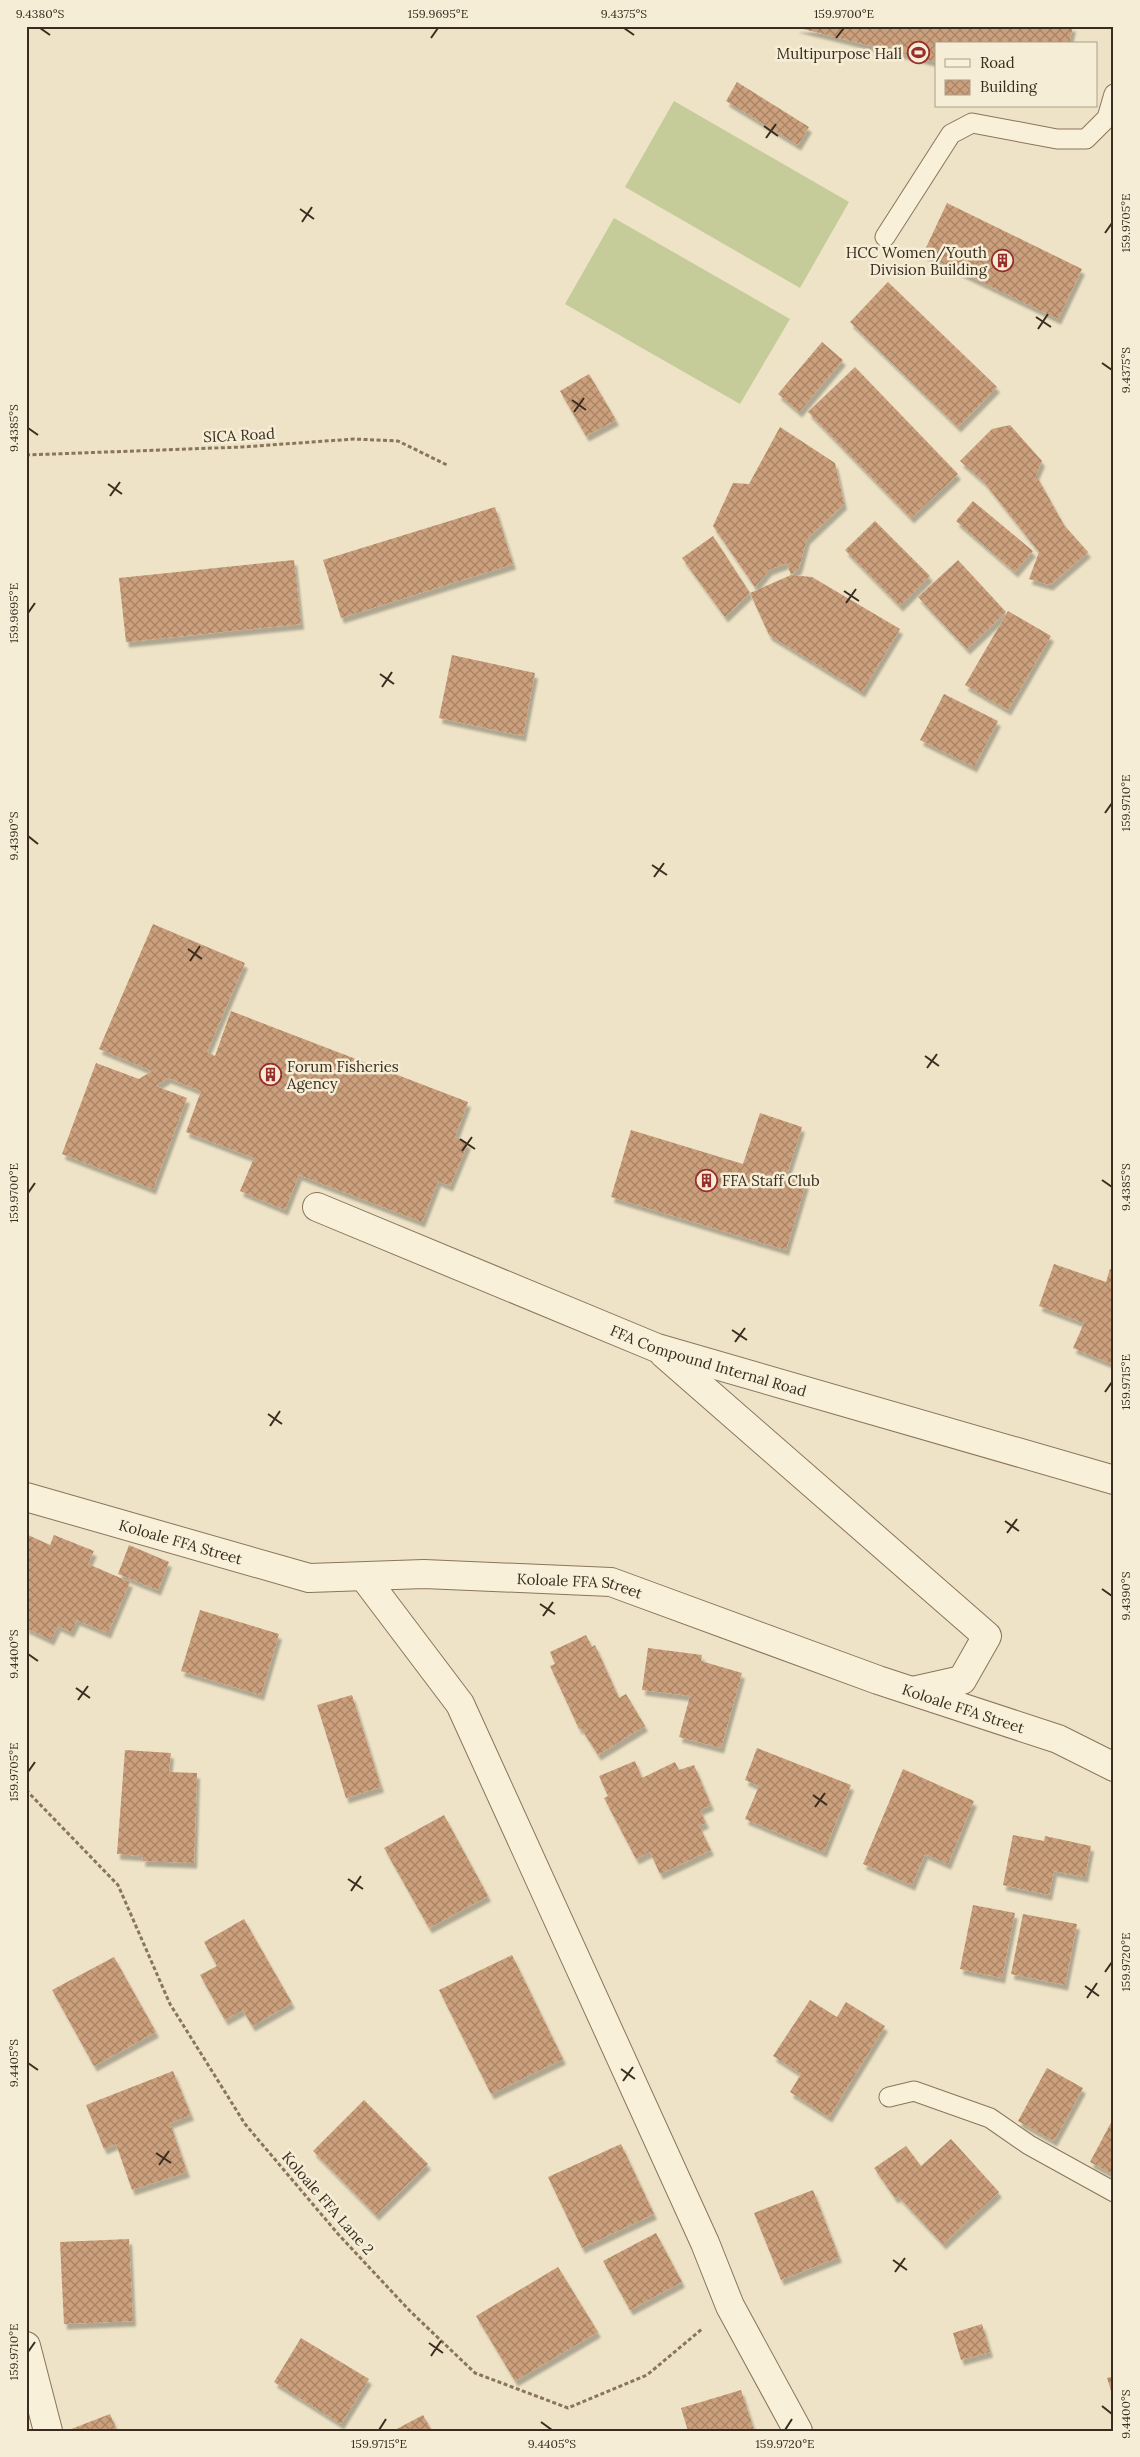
<svg xmlns="http://www.w3.org/2000/svg" width="1140" height="2457" viewBox="0 0 1140 2457" font-family="Lora,serif">
	<style>
		.pitch { fill: #c5cc99 }
		.building { fill: url(#building-cross-hatch); filter: url(#shadow) }
		.lines { fill: none; stroke-linecap: round; stroke-linejoin: round }
		.service-casing { stroke: #89755c; stroke-width: 21 }
		.minor-casing { stroke: #89755c; stroke-width: 30 }
		.path { stroke: #89755c; stroke-width: 3; stroke-dasharray: 4 2.5; stroke-linecap: butt }
		.service { stroke: #f9f0d9; stroke-width: 19 }
		.minor { stroke: #f9f0d9; stroke-width: 28 }
		.ticks { fill: none; stroke: #3a2d1f; stroke-width: 2 }
		.labels { text-anchor: middle; dominant-baseline: central; stroke-width: 5; stroke-linejoin: round; paint-order: stroke }
		.poi-label { font-size: 15px; fill: #3a2d1f; stroke: #f5edd5; text-anchor: end }
		.street-label { font-size: 15px; fill: #3a2d1f; stroke: #f5edd5 }
		.neatline { fill: none; stroke: #3a2d1f; stroke-width: 2 }
		.ticks-label { font-size: 12px; text-anchor: middle; fill: #3a2d1f }
	</style>
	<defs>
		<pattern id="building-cross-hatch" width="8" height="8" patternUnits="userSpaceOnUse" patternTransform="scale(1.25)"><rect width="8" height="8" fill="#cca07c"/><path d="M0 0l8 8M0 8l8-8" fill="none" stroke="#a78365"/></pattern>
		<filter id="shadow"><feDropShadow dx="3" dy="5.5" stdDeviation="1" flood-color="#0004"/></filter>
	</defs>
	<rect width="100%" height="100%" fill="#eee3c6"/>
	<path class="pitch" d="M 674,101 L 849,202 L 800,288 L 625,187 Z
		M 614,218 L 790,319 L 740,404 L 565,304 Z"/>
	<path class="building" d="M 1073,26 L 1069,44 L 936,44 L 936,62 L 795,27 Z
		M 737,82 L 809,127 L 798,145 L 726,101 Z
		M 947,203 L 1082,269 L 1058,319 L 923,254 Z
		M 888,282 L 997,387 L 958,427 L 850,322 Z
		M 822,342 L 843,360 L 799,412 L 778,394 Z
		M 855,367 L 958,474 L 911,518 L 808,412 Z
		M 589,374 L 616,420 L 586,436 L 560,391 Z
		M 1010,425 L 1042,461 L 1036,475 L 1064,525 L 1088,552 L 1050,585 L 1029,579 L 1039,552 L 984,482 L 960,461 L 992,429 Z
		M 780,427 L 835,463 L 844,504 L 807,539 L 799,568 L 791,575 L 787,563 L 769,570 L 755,587 L 713,526 L 733,483 L 749,484 Z
		M 973,501 L 1033,551 L 1015,572 L 956,521 Z
		M 495,507 L 513,564 L 341,618 L 323,560 Z
		M 875,521 L 930,576 L 900,606 L 845,550 Z
		M 713,536 L 750,593 L 791,575 L 812,577 L 900,629 L 862,692 L 769,635 L 750,593 L 725,617 L 682,558 Z
		M 294,560 L 301,624 L 126,642 L 119,578 Z
		M 958,560 L 1006,612 L 967,649 L 918,597 Z
		M 1008,611 L 1051,636 L 1008,710 L 965,685 Z
		M 452,655 L 535,673 L 523,736 L 439,718 Z
		M 944,694 L 998,721 L 974,767 L 920,740 Z
		M 153,924 L 245,963 L 207,1052 L 215,1056 L 231,1011 L 468,1102 L 455,1137 L 468,1143 L 450,1186 L 438,1181 L 422,1222 L 299,1175 L 285,1210 L 240,1191 L 254,1158 L 186,1132 L 201,1091 L 168,1078 L 156,1086 L 187,1098 L 153,1189 L 62,1154 L 96,1063 L 139,1079 L 152,1071 L 99,1049 Z
		M 760,1113 L 802,1127 L 786,1177 L 806,1183 L 786,1250 L 611,1197 L 631,1130 L 743,1164 Z
		M 1054,1264 L 1106,1282 L 1110,1269 L 1114,1270 L 1112,1364 L 1073,1348 L 1084,1323 L 1039,1306 Z
		M 26,1534 L 50,1545 L 54,1535 L 94,1551 L 88,1564 L 130,1582 L 108,1633 L 77,1620 L 71,1632 L 58,1626 L 51,1640 L 26,1628 Z
		M 129,1545 L 169,1562 L 158,1590 L 118,1574 Z
		M 200,1610 L 279,1634 L 261,1695 L 181,1671 Z
		M 586,1635 L 592,1647 L 595,1645 L 619,1698 L 626,1694 L 645,1726 L 598,1755 L 581,1728 L 579,1729 L 550,1666 L 555,1664 L 550,1652 Z
		M 648,1648 L 702,1655 L 701,1661 L 742,1673 L 721,1748 L 679,1737 L 690,1696 L 642,1690 Z
		M 352,1695 L 381,1787 L 346,1798 L 317,1705 Z
		M 757,1748 L 851,1785 L 824,1852 L 745,1819 L 759,1786 L 745,1780 Z
		M 125,1750 L 171,1753 L 169,1772 L 197,1773 L 194,1863 L 142,1861 L 143,1856 L 117,1854 Z
		M 635,1761 L 642,1778 L 675,1762 L 679,1770 L 694,1765 L 711,1805 L 700,1810 L 706,1823 L 699,1826 L 711,1850 L 660,1874 L 650,1852 L 636,1859 L 604,1798 L 608,1796 L 599,1776 Z
		M 903,1769 L 974,1801 L 948,1864 L 925,1854 L 912,1885 L 863,1864 Z
		M 444,1815 L 488,1896 L 429,1928 L 384,1848 Z
		M 1013,1835 L 1044,1841 L 1045,1836 L 1091,1846 L 1085,1877 L 1054,1871 L 1049,1895 L 1003,1885 Z
		M 973,1905 L 1015,1913 L 1002,1978 L 960,1969 Z
		M 1023,1914 L 1077,1924 L 1065,1985 L 1011,1974 Z
		M 244,1919 L 292,2003 L 252,2026 L 243,2010 L 225,2020 L 200,1975 L 217,1966 L 204,1942 Z
		M 512,1955 L 563,2059 L 491,2094 L 439,1990 Z
		M 114,1957 L 156,2032 L 94,2066 L 52,1990 Z
		M 810,2000 L 837,2017 L 846,2002 L 885,2026 L 829,2117 L 790,2092 L 801,2074 L 773,2056 Z
		M 1047,2068 L 1083,2088 L 1054,2141 L 1018,2121 Z
		M 173,2071 L 191,2115 L 170,2123 L 187,2172 L 132,2190 L 116,2144 L 104,2149 L 86,2105 Z
		M 364,2100 L 428,2164 L 376,2215 L 313,2151 Z
		M 1114,2117 L 1114,2175 L 1090,2162 Z
		M 951,2139 L 999,2192 L 943,2244 L 898,2196 L 895,2198 L 874,2168 L 906,2146 L 921,2166 Z
		M 621,2144 L 654,2214 L 582,2248 L 548,2177 Z
		M 813,2190 L 839,2257 L 781,2280 L 754,2213 Z
		M 656,2233 L 682,2282 L 630,2310 L 603,2261 Z
		M 129,2239 L 133,2321 L 64,2324 L 60,2242 Z
		M 558,2267 L 598,2332 L 515,2381 L 476,2316 Z
		M 982,2324 L 990,2352 L 961,2360 L 953,2333 Z
		M 301,2338 L 369,2379 L 341,2424 L 274,2382 Z
		M 1114,2376 L 1114,2397 L 1113,2397 L 1107,2378 Z
		M 741,2390 L 754,2430 L 688,2431 L 681,2408 Z
		M 110,2414 L 117,2431 L 66,2431 Z
		M 423,2415 L 432,2431 L 393,2431 Z"/>
	<g class="lines">
		<defs>
			<path id="service" d="M 885,237 L 951,134 L 972,123 L 1057,139 L 1086,139 L 1107,118 L 1114,94
				M 889,2097 L 914,2091 L 990,2118 L 1029,2145 L 1114,2192"/>
			<g id="minor">
				<path id="s1" d="M 317,1207 L 657,1348 L 1114,1480"/>
				<path d="M 664,1354 L 987,1636 L 962,1680 L 913,1691"/>
				<path id="s2" d="M 26,1497 L 309,1578 L 424,1574 L 611,1582 L 878,1680 L 1058,1739 L 1114,1767"/>
				<path d="M 364,1577 L 460,1704 L 705,2243 L 730,2306 L 798,2431"/>
				<path d="M 26,2346 L 48,2431"/>
			</g>
		</defs>
		<use href="#service" class="service-casing"/>
		<use href="#minor" class="minor-casing"/>
		<path class="path" d="M 26,455 L 242,447 L 354,439 L 398,441 L 447,465
			M 26,1790 L 118,1885 L 170,2004 L 245,2124 L 338,2234 L 410,2311 L 475,2373 L 568,2408 L 647,2375 L 702,2329"/>
		<use href="#service" class="service"/>
		<use href="#minor" class="minor"/>
	</g>
	<path class="ticks" d="M 40,28 L 50,35M 624,28 L 634,35M 431,38 L 438,28M 836,38 L 844,28M 764,126 L 778,136M 766,138 L 776,124M 300,209 L 314,219M 302,222 L 312,207M 1105,233 L 1112,223M 1036,317 L 1051,327M 1038,329 L 1048,314M 1102,363 L 1112,370M 572,400 L 586,410M 574,412 L 584,398M 28,428 L 38,435M 108,484 L 122,494M 110,496 L 120,482M 844,591 L 859,601M 846,603 L 856,589M 28,613 L 35,603M 380,674 L 394,684M 382,687 L 392,672M 1105,813 L 1112,803M 28,836 L 38,844M 652,865 L 667,875M 654,877 L 664,863M 188,949 L 202,959M 190,961 L 200,946M 925,1056 L 939,1066M 927,1068 L 937,1054M 460,1139 L 475,1149M 462,1151 L 472,1137M 1102,1180 L 1112,1187M 28,1193 L 35,1183M 732,1330 L 747,1340M 735,1342 L 745,1328M 1105,1392 L 1112,1382M 268,1414 L 282,1424M 270,1426 L 280,1411M 1005,1521 L 1019,1531M 1007,1533 L 1017,1519M 1102,1589 L 1112,1596M 540,1604 L 555,1614M 543,1616 L 553,1602M 28,1654 L 38,1661M 76,1688 L 90,1698M 78,1700 L 88,1686M 28,1772 L 35,1762M 813,1795 L 827,1805M 815,1807 L 825,1793M 348,1879 L 363,1889M 351,1891 L 361,1876M 1105,1972 L 1112,1962M 1085,1986 L 1099,1996M 1087,1998 L 1097,1983M 28,2063 L 38,2070M 621,2069 L 635,2079M 623,2081 L 633,2067M 156,2153 L 171,2163M 159,2165 L 169,2151M 893,2260 L 907,2270M 895,2272 L 905,2258M 429,2343 L 443,2353M 28,2352 L 35,2342M 431,2356 L 441,2341M 1102,2406 L 1112,2414M 541,2422 L 552,2430M 379,2430 L 386,2419M 785,2430 L 792,2419"/>
	<defs>
		<symbol id="stadium-ring" viewBox="-11 -11 22 22"><circle r="9.5" fill="#f5edd5" stroke="#982e2c" stroke-width="1.5"/><path d="M0-5a6.5 5 0 1 0 0 10a6.5 5 0 1 0 0-10ZM-3.5-1.8h7v3.6h-7Z" fill="#982e2c"/></symbol>
		<symbol id="building-ring" viewBox="-11 -11 22 22"><circle r="9.5" fill="#f5edd5" stroke="#982e2c" stroke-width="1.5"/><path d="M-4-6H4V6H1V3H-1V6H-4ZM-2.5-4.3h1.7v1.8h-1.7ZM.8-4.3h1.7v1.8H.8ZM-2.5-1h1.7V.8h-1.7ZM.8-1h1.7V.8H.8Z" fill="#982e2c"/></symbol>
	</defs>
	<g fill-rule="evenodd">
		<use href="#stadium-ring" x="906" y="40" width="25" height="25"/>
		<use href="#building-ring" x="990" y="248" width="25" height="25"/>
		<use href="#building-ring" x="258" y="1062" width="25" height="25"/>
		<use href="#building-ring" x="694" y="1168" width="25" height="25"/>
	</g>
	<g class="labels">
		<g class="poi-label">
			<text x="902" y="53">Multipurpose Hall</text>
			<text x="987" y="252">HCC Women/Youth<tspan x="987" dy="17">Division Building</tspan></text>
			<text x="287" y="1066" text-anchor="start">Forum Fisheries<tspan x="287" dy="17">Agency</tspan></text>
			<text x="722" y="1180" text-anchor="start">FFA Staff Club</text>
		</g>
		<g class="street-label">
			<text transform="translate(239 435) rotate(-3)">SICA Road</text>
			<text stroke="none"><textPath href="#s1" startOffset="421">FFA Compound Internal Road</textPath></text>
			<text stroke="none"><textPath href="#s2" startOffset="161">Koloale FFA Street</textPath></text>
			<text stroke="none"><textPath href="#s2" startOffset="566">Koloale FFA Street</textPath></text>
			<text stroke="none"><textPath href="#s2" startOffset="971">Koloale FFA Street</textPath></text>
			<text transform="translate(328 2203) rotate(49)">Koloale FFA Lane 2</text>
		</g>
	</g>
	<rect width="1140" height="2457" fill="none" stroke="#f5edd5" stroke-width="55"/>
	<rect x="935" y="42" width="162" height="65" fill="#f5edd5" stroke="#aaa08c"/>
	<rect x="945" y="59" width="25" height="8" fill="#f9f0d9" stroke="#aaa08c"/>
	<text x="980" y="68" font-size="15" fill="#3a2d1f">Road</text>
	<rect x="945" y="80" width="25" height="15" fill="url(#building-cross-hatch)" stroke="#aaa08c"/>
	<text x="980" y="92" font-size="15" fill="#3a2d1f">Building</text>
	<rect x="28" y="28" width="1084" height="2402" class="neatline"/>
	<g class="ticks-label">
		<text x="40" y="18">9.4380°S</text>
		<text x="438" y="18">159.9695°E</text>
		<text x="624" y="18">9.4375°S</text>
		<text x="844" y="18">159.9700°E</text>
		<text transform="translate(1126 223) rotate(-90)" y="4">159.9705°E</text>
		<text transform="translate(1126 370) rotate(-90)" y="4">9.4375°S</text>
		<text transform="translate(14 428) rotate(-90)" y="4">9.4385°S</text>
		<text transform="translate(14 613) rotate(-90)" y="4">159.9695°E</text>
		<text transform="translate(1126 803) rotate(-90)" y="4">159.9710°E</text>
		<text transform="translate(14 836) rotate(-90)" y="4">9.4390°S</text>
		<text transform="translate(1126 1187) rotate(-90)" y="4">9.4385°S</text>
		<text transform="translate(14 1193) rotate(-90)" y="4">159.9700°E</text>
		<text transform="translate(1126 1382) rotate(-90)" y="4">159.9715°E</text>
		<text transform="translate(1126 1596) rotate(-90)" y="4">9.4390°S</text>
		<text transform="translate(14 1654) rotate(-90)" y="4">9.4400°S</text>
		<text transform="translate(14 1772) rotate(-90)" y="4">159.9705°E</text>
		<text transform="translate(1126 1962) rotate(-90)" y="4">159.9720°E</text>
		<text transform="translate(14 2063) rotate(-90)" y="4">9.4405°S</text>
		<text transform="translate(14 2352) rotate(-90)" y="4">159.9710°E</text>
		<text transform="translate(1126 2414) rotate(-90)" y="4">9.4400°S</text>
		<text x="379" y="2448">159.9715°E</text>
		<text x="552" y="2448">9.4405°S</text>
		<text x="785" y="2448">159.9720°E</text>
	</g>
</svg>
